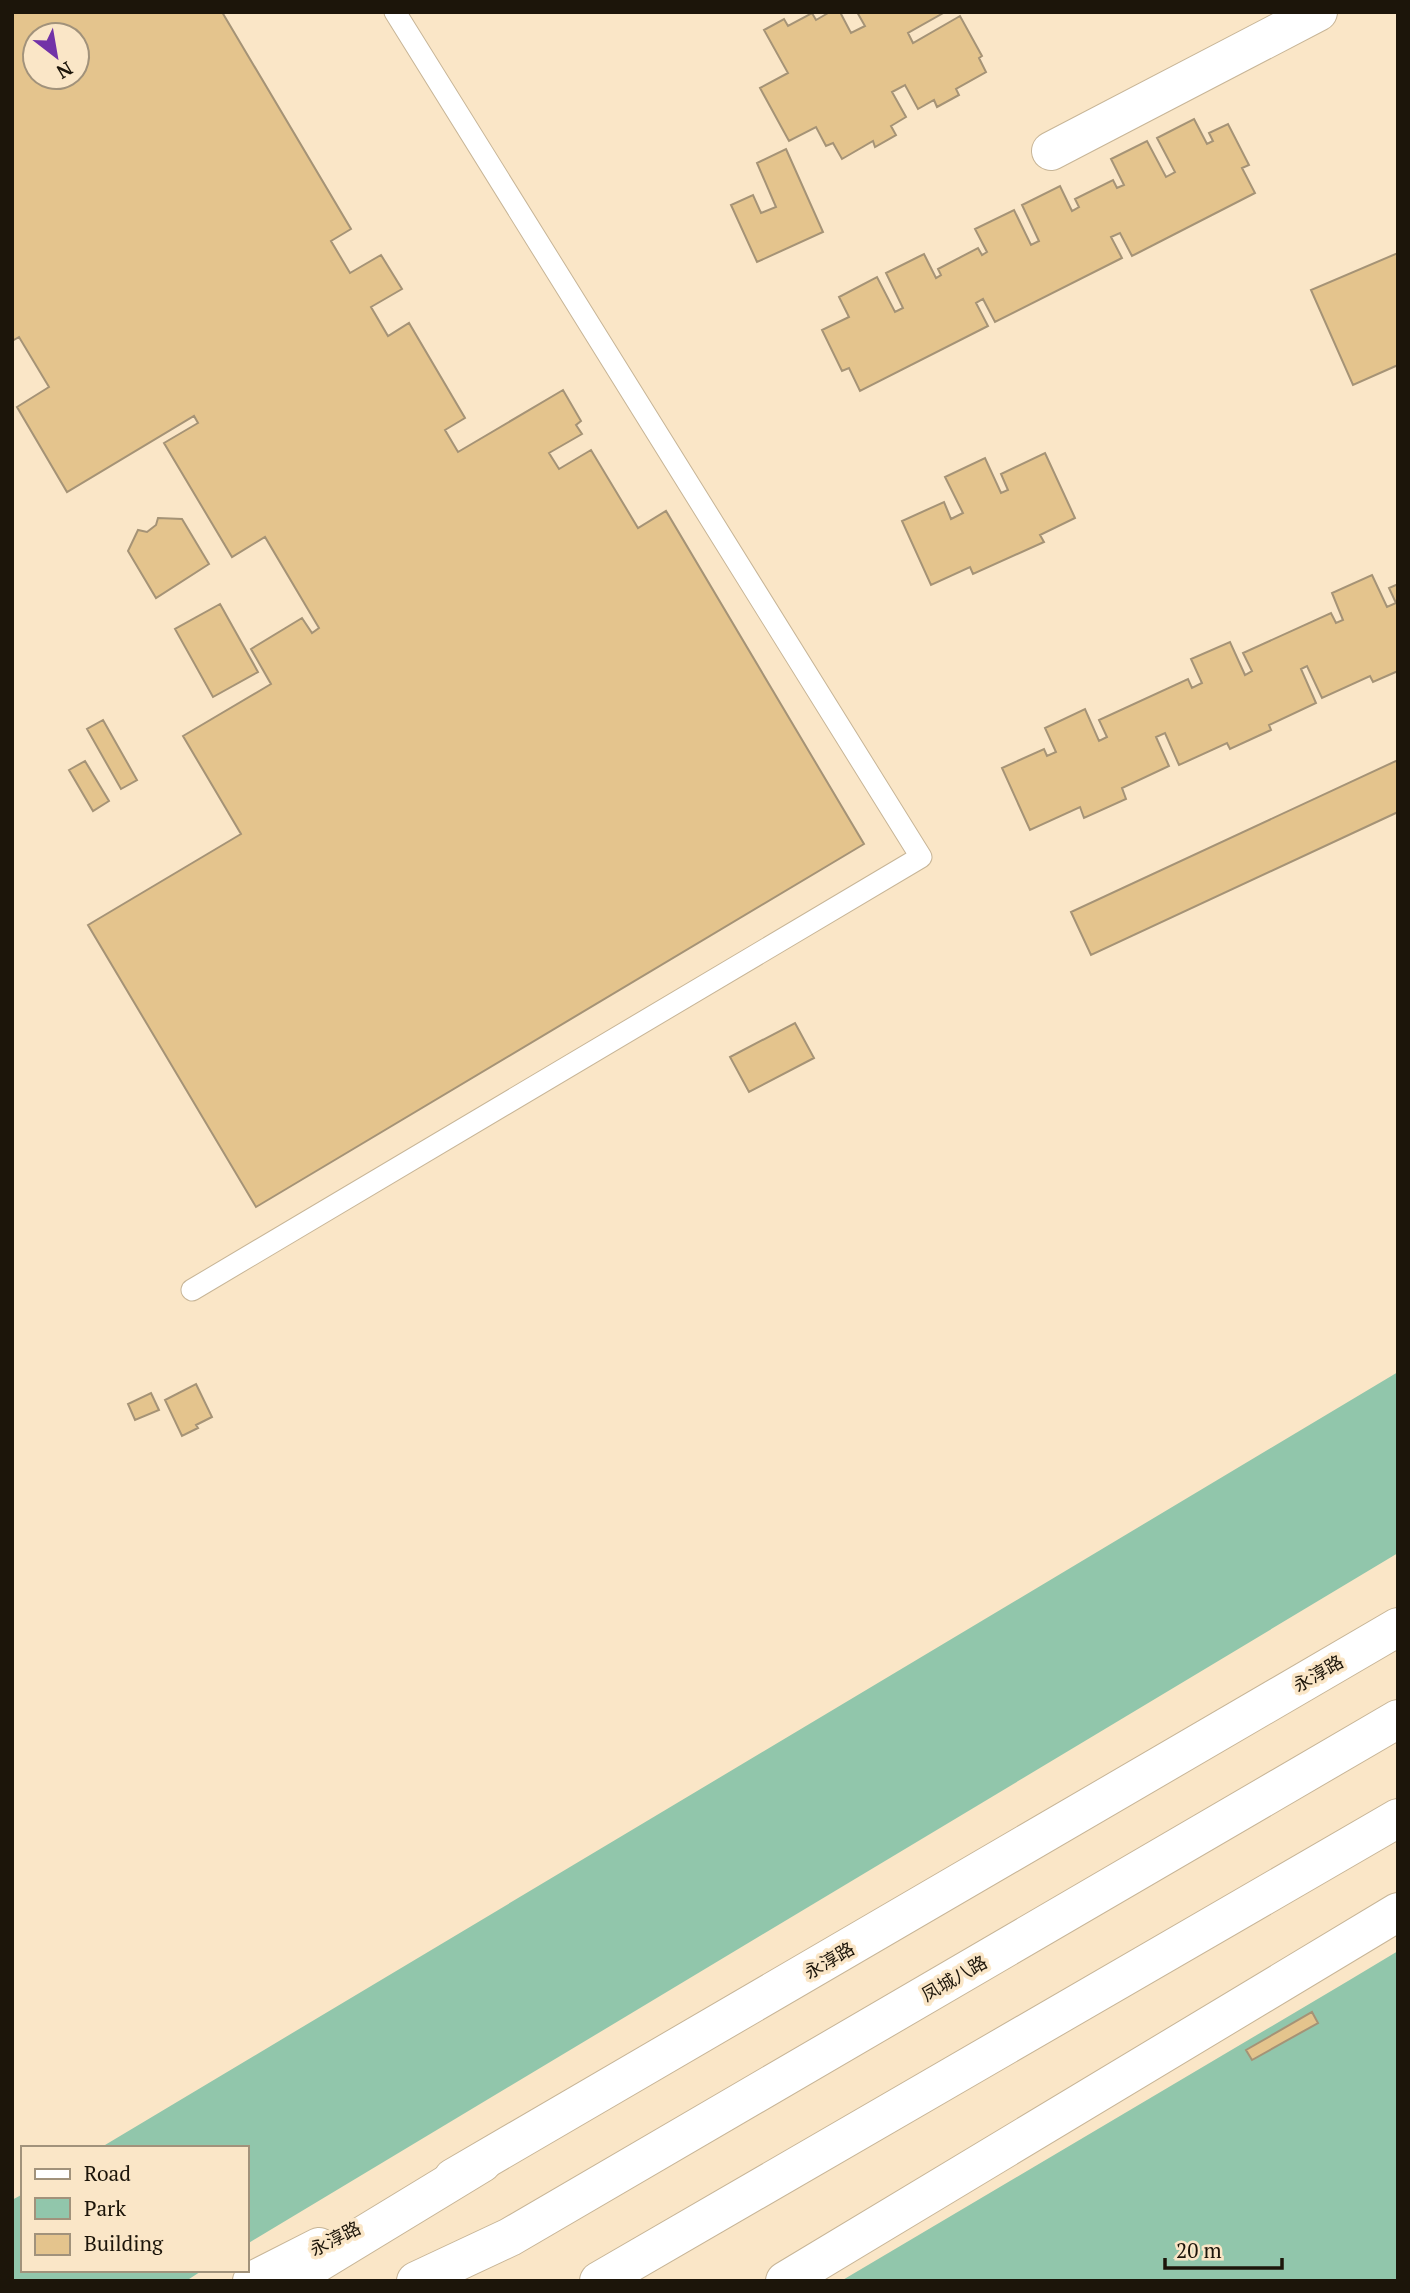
<svg xmlns="http://www.w3.org/2000/svg" width="1410" height="2293" viewBox="0 0 1410 2293" font-family="'PT Serif','Noto Sans SC',serif">
	<style>
		.green { fill: #91c6ab }
		.building { fill: #e4c48d; stroke: #a59376; stroke-width: 2; fill-rule: evenodd }
		.lines { fill: none; stroke-linecap: round; stroke-linejoin: round }
		.service-casing { stroke: #c7b597; stroke-width: 23 }
		.minor-casing { stroke: #c7b597; stroke-width: 40 }
		.tertiary-casing { stroke: #c7b597; stroke-width: 40 }
		.secondary-casing { stroke: #c7b597; stroke-width: 40 }
		.service { stroke: #fff; stroke-width: 21 }
		.minor { stroke: #fff; stroke-width: 38 }
		.tertiary { stroke: #fff; stroke-width: 38 }
		.secondary { stroke: #fff; stroke-width: 38 }
		.labels { text-anchor: middle; dominant-baseline: central; stroke-width: 7; stroke-linejoin: round; paint-order: stroke }
		.street-label { font-size: 18px; fill: #1c150a; stroke: #fae6c7 }
	</style>
	<rect width="100%" height="100%" fill="#fae6c7"/>
	<path class="green" d="M 1398,1372 L 1398,1553 L 247,2244 L 247,2148 L 100,2148 Z
		M 1398,1951 L 1398,2281 L 841,2281 L 1348,1981 Z
		M 23,2194 L 23,2270 L 203,2270 L 186,2281 L 12,2281 L 12,2200 Z"/>
	<path class="building" d="M 12,12 L 222,12 L 351,229 L 331,241 L 350,273 L 381,255 L 402,289 L 371,307 L 388,336 L 409,323 L 465,418 L 445,430 L 458,452 L 563,390 L 581,421 L 576,425 L 582,434 L 549,453 L 559,469 L 591,450 L 638,528 L 666,511 L 864,844 L 256,1207 L 88,925 L 241,834 L 183,736 L 271,684 L 251,649 L 302,618 L 312,633 L 319,628 L 265,537 L 232,557 L 164,443 L 198,423 L 194,416 L 67,492 L 17,407 L 49,387 L 19,337 L 12,341 ZM 35,35 L 77,35 L 77,77 L 35,77 Z
		M 830,12 L 840,12 L 851,33 L 865,26 L 857,12 L 945,12 L 908,33 L 913,43 L 960,16 L 982,56 L 979,58 L 986,72 L 956,89 L 959,95 L 937,107 L 934,100 L 918,109 L 905,85 L 892,92 L 906,117 L 891,126 L 896,135 L 875,147 L 873,141 L 842,159 L 833,143 L 826,146 L 816,127 L 789,141 L 760,88 L 788,73 L 764,30 L 784,19 L 788,26 L 812,13 L 816,20 Z
		M 1194,119 L 1207,144 L 1213,141 L 1209,133 L 1228,124 L 1249,165 L 1242,168 L 1255,193 L 1132,256 L 1120,233 L 1111,237 L 1122,258 L 995,322 L 983,299 L 976,303 L 988,326 L 860,391 L 849,368 L 842,371 L 822,330 L 849,317 L 839,297 L 877,277 L 895,312 L 903,308 L 886,273 L 924,254 L 936,278 L 941,275 L 938,269 L 978,248 L 982,255 L 987,252 L 975,229 L 1014,210 L 1031,245 L 1039,241 L 1022,205 L 1060,186 L 1072,211 L 1079,207 L 1075,199 L 1113,180 L 1117,188 L 1124,185 L 1111,159 L 1147,141 L 1166,177 L 1175,172 L 1157,138 Z
		M 786,149 L 823,232 L 757,262 L 731,205 L 753,195 L 761,213 L 776,207 L 757,163 Z
		M 1398,253 L 1398,365 L 1353,385 L 1311,290 Z
		M 1045,453 L 1075,518 L 1040,535 L 1044,542 L 973,574 L 970,567 L 931,585 L 902,521 L 944,502 L 951,519 L 963,513 L 945,477 L 985,458 L 1001,493 L 1008,490 L 1001,474 Z
		M 158,518 L 182,519 L 209,564 L 156,598 L 128,551 L 138,530 L 147,532 L 156,525 Z
		M 1372,575 L 1387,607 L 1396,603 L 1389,588 L 1398,584 L 1398,671 L 1373,682 L 1370,676 L 1322,698 L 1307,666 L 1301,669 L 1316,703 L 1269,725 L 1271,730 L 1230,749 L 1227,743 L 1179,765 L 1165,733 L 1156,737 L 1169,766 L 1122,788 L 1126,799 L 1084,818 L 1080,807 L 1030,830 L 1002,768 L 1044,749 L 1047,756 L 1056,752 L 1045,728 L 1085,709 L 1099,741 L 1107,737 L 1099,720 L 1188,679 L 1192,688 L 1202,683 L 1191,659 L 1230,642 L 1245,675 L 1252,671 L 1243,653 L 1331,613 L 1336,623 L 1343,620 L 1332,593 Z
		M 220,604 L 258,672 L 213,697 L 175,629 Z
		M 103,720 L 137,780 L 121,789 L 87,729 Z
		M 1398,760 L 1398,812 L 1091,955 L 1071,912 Z
		M 85,761 L 109,801 L 93,811 L 69,770 Z
		M 795,1023 L 814,1058 L 749,1092 L 730,1057 Z
		M 196,1384 L 212,1417 L 196,1425 L 198,1428 L 182,1436 L 165,1400 Z
		M 151,1393 L 159,1410 L 135,1420 L 128,1404 Z
		M 1312,2012 L 1318,2023 L 1252,2060 L 1246,2050 Z"/>
	<g class="lines">
		<defs>
			<path id="service" d="M 192,1290 L 921,857 L 395,12"/>
			<path id="minor" d="M 1051,151 L 1318,12"/>
			<path id="tertiary" d="M 453,2178 L 1398,1627
				M 252,2281 L 319,2247
				M 785,2281 L 1398,1912"/>
			<path id="secondary" d="M 288,2281 L 482,2163
				M 416,2281 L 510,2237 L 1398,1719
				M 599,2281 L 1398,1818"/>
		</defs>
		<use href="#service" class="service-casing"/>
		<use href="#minor" class="minor-casing"/>
		<use href="#tertiary" class="tertiary-casing"/>
		<use href="#secondary" class="secondary-casing"/>
		<use href="#service" class="service"/>
		<use href="#minor" class="minor"/>
		<use href="#tertiary" class="tertiary"/>
		<use href="#secondary" class="secondary"/>
	</g>
	<g class="labels">
		<g class="street-label">
			<text transform="translate(1318 1673) rotate(-30)">永淳路</text>
			<text transform="translate(829 1960) rotate(-30)">永淳路</text>
			<text transform="translate(954 1978) rotate(-30)">凤城八路</text>
			<text transform="translate(335 2238) rotate(-27)">永淳路</text>
		</g>
	</g>
	<rect width="1410" height="2293" fill="none" stroke="#1c150a" stroke-width="28"/>
	<rect x="21" y="2146" width="228" height="126" fill="#fae6c7" stroke="#a1927b" stroke-width="2"/>
	<rect x="35" y="2169" width="35" height="10" fill="#ffffff" stroke="#a1927b" stroke-width="2"/>
	<text x="84" y="2181" font-size="21" fill="#1c150a">Road</text>
	<rect x="35" y="2198" width="35" height="21" fill="#91c6ab" stroke="#a1927b" stroke-width="2"/>
	<text x="84" y="2216" font-size="21" fill="#1c150a">Park</text>
	<rect x="35" y="2234" width="35" height="21" fill="#e4c48d" stroke="#a1927b" stroke-width="2"/>
	<text x="84" y="2251" font-size="21" fill="#1c150a">Building</text>
	<g transform="translate(56 56) rotate(149)"><circle r="33" fill="#fae6c7" stroke="#a1927b" stroke-width="2"/>
	<path d="M0-5L12 26L0 18L-12 26Z" fill="#7232a7"/>
	<text y="-10" font-size="19" font-weight="bold" text-anchor="middle" fill="#1c150a">N</text>
	</g>
	<path d="M1165 2258v10h117v-10" fill="none" stroke="#1c150a" stroke-width="3.5"/>
	<text x="1176" y="2258" font-size="21" fill="#1c150a" stroke="#fae6c7" stroke-width="5" paint-order="stroke">20 m</text>
</svg>
